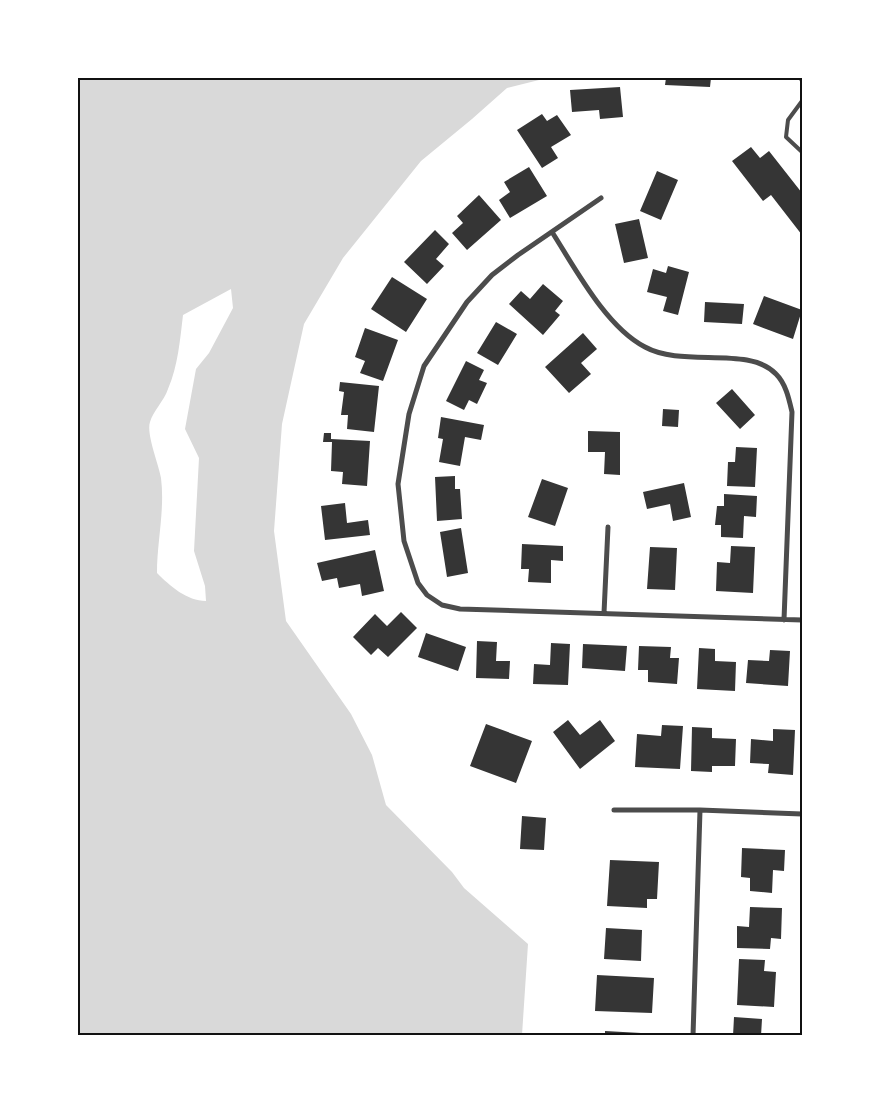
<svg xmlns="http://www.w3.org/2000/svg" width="880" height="1113" viewBox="0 0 880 1113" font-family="'Noto Serif',serif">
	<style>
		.water { fill: #d9d9d9; fill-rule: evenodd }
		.building { fill: #353535 }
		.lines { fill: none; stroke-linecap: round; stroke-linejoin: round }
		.service { stroke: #4c4c4c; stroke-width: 4 }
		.minor { stroke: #4c4c4c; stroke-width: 5 }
		.neatline { fill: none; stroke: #111; stroke-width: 2 }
	</style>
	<rect width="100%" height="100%" fill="#fff"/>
	<path class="water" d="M 78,78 L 547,78 L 507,88 L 472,119 L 421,161 L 343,258 L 304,324 L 282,424 L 274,531 L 286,621 L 351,714 L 372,755 L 386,805 L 452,872 L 464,888 L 528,944 L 522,1035 L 78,1035 ZM 231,289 L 233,308 L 209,353 L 196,369 L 185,429 L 199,458 L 194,551 L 205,586 L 206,601 C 187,601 170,586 157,573 C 157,541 165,510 161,478 C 159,465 146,434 150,422 C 153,411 164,401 168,389 C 178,366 180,340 183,315 Z"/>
	<path class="building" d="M 666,78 L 711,78 L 710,87 L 665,85 Z
		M 620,87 L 623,117 L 600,119 L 599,110 L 572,112 L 570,90 Z
		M 542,114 L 547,121 L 557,115 L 571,135 L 551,147 L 558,158 L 542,168 L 517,130 Z
		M 751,147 L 760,158 L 769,151 L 802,193 L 802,235 L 771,195 L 763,201 L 732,161 Z
		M 529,167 L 547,196 L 510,218 L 499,200 L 510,192 L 504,182 Z
		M 657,171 L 678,180 L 661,220 L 640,211 Z
		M 479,195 L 501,220 L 467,250 L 452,233 L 463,223 L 457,216 Z
		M 639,219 L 648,258 L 624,263 L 615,224 Z
		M 435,230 L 449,244 L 436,259 L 444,266 L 427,284 L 404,262 Z
		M 668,266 L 689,272 L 678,315 L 663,311 L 667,297 L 647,292 L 653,269 L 666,273 Z
		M 392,277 L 427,299 L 406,332 L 371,309 Z
		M 543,284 L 563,301 L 555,311 L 560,315 L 543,335 L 509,304 L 521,291 L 530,299 Z
		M 764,296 L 802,310 L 793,339 L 753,324 Z
		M 705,302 L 744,304 L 742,324 L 704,322 Z
		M 496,322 L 517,334 L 498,365 L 477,353 Z
		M 365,328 L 398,340 L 383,381 L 360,373 L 365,361 L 355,357 Z
		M 583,333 L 597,349 L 581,363 L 591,374 L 569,393 L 545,367 Z
		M 466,361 L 484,370 L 479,380 L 487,383 L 477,404 L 469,400 L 464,410 L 446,401 Z
		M 340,382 L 379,386 L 374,432 L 347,429 L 348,415 L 341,415 L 344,392 L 339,391 Z
		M 732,389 L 755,415 L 740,429 L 716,403 Z
		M 663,409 L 679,410 L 678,427 L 662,426 Z
		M 441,417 L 484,425 L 481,440 L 465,437 L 460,466 L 439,462 L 443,439 L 438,438 Z
		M 588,431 L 620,432 L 620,475 L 604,474 L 605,452 L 588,452 Z
		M 324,433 L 331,433 L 331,439 L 370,441 L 367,486 L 342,484 L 343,472 L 331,471 L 332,442 L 323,442 Z
		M 736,447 L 757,448 L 755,487 L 727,486 L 728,462 L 735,462 Z
		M 455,476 L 455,489 L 460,489 L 462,519 L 437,521 L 435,477 Z
		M 542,479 L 568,488 L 555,526 L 528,517 Z
		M 684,483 L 691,517 L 673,521 L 670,504 L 647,509 L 643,492 Z
		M 724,494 L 757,496 L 756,517 L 744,516 L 743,538 L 721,537 L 721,525 L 715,525 L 717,506 L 724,506 Z
		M 345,503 L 347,523 L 368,520 L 370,535 L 325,540 L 321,506 Z
		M 461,528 L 468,573 L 447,577 L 440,532 Z
		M 522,544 L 563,546 L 563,561 L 551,560 L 551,583 L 528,582 L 529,569 L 521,569 Z
		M 731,546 L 755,547 L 753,593 L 716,591 L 717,562 L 730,563 Z
		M 650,547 L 677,548 L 675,590 L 647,589 Z
		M 375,550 L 384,591 L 362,596 L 360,584 L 339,588 L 337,578 L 322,581 L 317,563 Z
		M 401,612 L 417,628 L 388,657 L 378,648 L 371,655 L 353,637 L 375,614 L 387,626 Z
		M 426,633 L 466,647 L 458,671 L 418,657 Z
		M 477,641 L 497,642 L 496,661 L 510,661 L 509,679 L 476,678 Z
		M 551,643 L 570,644 L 568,685 L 533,684 L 534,664 L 550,665 Z
		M 583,644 L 627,646 L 625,671 L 582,668 Z
		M 639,646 L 671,647 L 670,658 L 679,658 L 677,684 L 648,682 L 648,670 L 638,670 Z
		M 699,648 L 715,649 L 715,661 L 736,662 L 735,691 L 697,689 Z
		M 770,650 L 790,651 L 788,686 L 746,683 L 748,660 L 769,661 Z
		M 801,652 L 802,652 L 802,673 L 800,673 Z
		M 568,720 L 580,735 L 600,720 L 615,741 L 580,769 L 553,732 Z
		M 486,724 L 532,741 L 516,783 L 470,766 Z
		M 662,725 L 683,726 L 680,769 L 635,767 L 637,734 L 661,736 Z
		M 692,727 L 712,728 L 712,738 L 736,739 L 735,766 L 712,766 L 712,772 L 691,771 Z
		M 773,729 L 795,730 L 793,775 L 768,773 L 769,764 L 750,763 L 751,739 L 773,741 Z
		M 522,816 L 546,818 L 544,850 L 520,849 Z
		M 742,848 L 785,850 L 784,871 L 773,870 L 772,893 L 750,891 L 750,878 L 741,877 Z
		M 610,860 L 659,862 L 657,899 L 647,899 L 647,908 L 607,906 Z
		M 750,907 L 782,908 L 781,939 L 771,938 L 770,949 L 737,948 L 737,926 L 749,927 Z
		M 606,928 L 642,930 L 641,961 L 604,959 Z
		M 739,959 L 765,960 L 764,971 L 776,972 L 774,1007 L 737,1005 Z
		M 597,975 L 654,978 L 652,1013 L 595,1011 Z
		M 734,1017 L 762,1019 L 761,1036 L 733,1036 Z
		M 605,1031 L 641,1033 L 641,1036 L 605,1036 Z"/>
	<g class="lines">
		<path class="service" d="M 802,101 L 788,120 L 786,137 L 802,152"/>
		<path class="minor" d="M 801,78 L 802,80
			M 601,198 L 518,255 L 492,275 L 467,302 L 424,366 L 409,414 L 398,484 L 404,541 L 418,583 L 427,595 L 442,605 L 460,609 L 802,620
			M 552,232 C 575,268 606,327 645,347 C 683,368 749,345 776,374 C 786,384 789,399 792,412 L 784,620
			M 604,613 L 608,527
			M 614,810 L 700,810 L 802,814
			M 693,1036 L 700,810"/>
	</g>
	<rect width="880" height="1113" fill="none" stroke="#ffffff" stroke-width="158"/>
	<rect x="79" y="79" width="722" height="955" class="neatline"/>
</svg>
